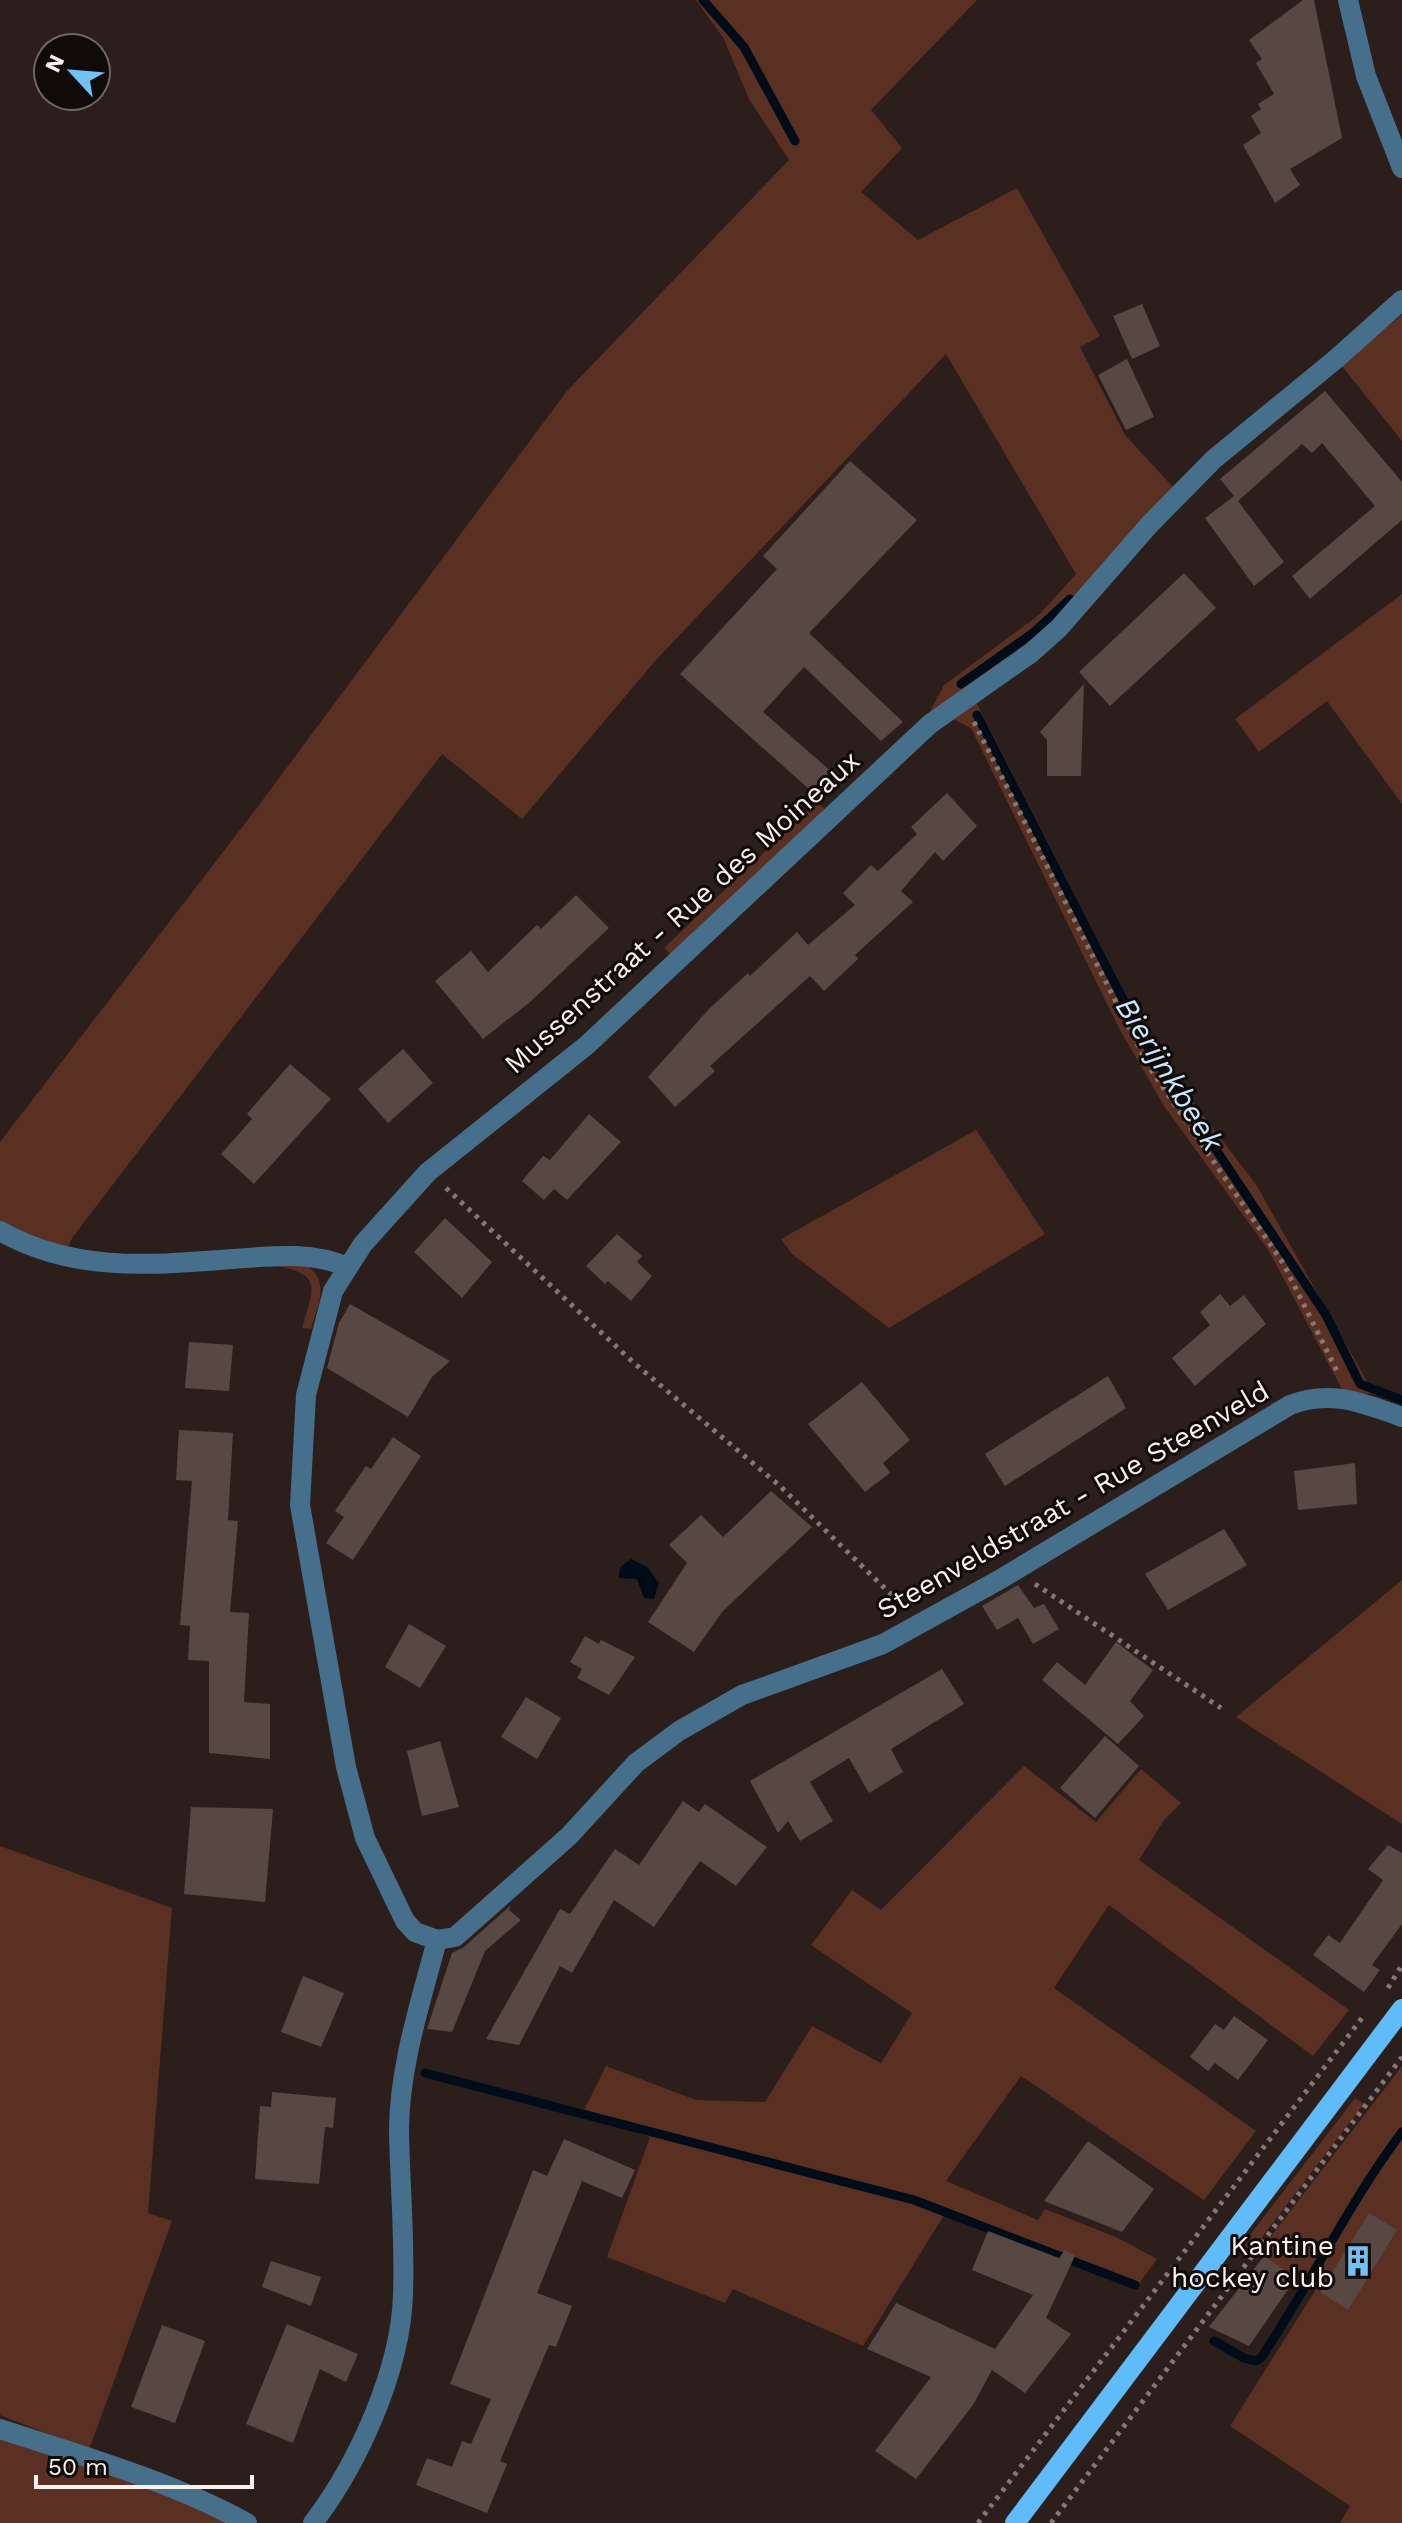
<svg xmlns="http://www.w3.org/2000/svg" width="1402" height="2523" viewBox="0 0 1402 2523" font-family="'Work Sans',sans-serif">
	<style>
		.green { fill: #5a3023 }
		.water { fill: #000c17 }
		.lines { fill: none; stroke-linecap: round; stroke-linejoin: round }
		.stream { stroke: #000c17; stroke-width: 9 }
		.building { fill: #574843 }
		.path { stroke: #847874; stroke-width: 5; stroke-dasharray: 4 6; stroke-linecap: butt }
		.street { stroke: #456f8b; stroke-width: 20 }
		.primary { stroke: #5fbcf8; stroke-width: 20 }
		.labels { text-anchor: middle; dominant-baseline: central; stroke-width: 6; stroke-linejoin: round; paint-order: stroke }
		.street-label { font-size: 28px; fill: #faf0ed; stroke: #100a08 }
		.poi-label { font-size: 28px; fill: #faf0ed; stroke: #100a08; text-anchor: end }
		.water-label { font-size: 30px; font-style: italic; fill: #c8e8ff; stroke: #100a08 }
	</style>
	<rect width="100%" height="100%" fill="#2c1e1a"/>
	<path class="green" d="M 696,0 L 977,0 L 871,110 L 902,148 L 861,192 L 918,240 L 1017,188 L 1100,336 L 1080,347 L 1125,435 L 1173,487 L 1037,638 L 926,719 L 944,685 L 1039,615 L 1076,574 L 946,354 L 655,661 L 522,819 L 442,754 L 72,1238 L 66,1253 L 0,1224 L 0,1142 L 253,813 L 567,391 L 789,160 L 749,99 L 724,39 Z
		M 1402,315 L 1402,441 L 1341,365 Z
		M 1402,594 L 1402,804 L 1327,701 L 1259,752 L 1235,719 Z
		M 975,700 L 1136,1015 L 1180,1085 L 1257,1186 L 1374,1394 L 1344,1393 L 1269,1251 L 1164,1106 L 1120,1030 L 971,728 L 951,718 Z
		M 817,802 L 825,809 L 674,957 L 664,948 Z
		M 976,1130 L 1045,1234 L 889,1328 L 792,1254 L 781,1239 Z
		M 303,1263 C 331,1280 319,1303 311,1329 L 302,1328 C 314,1286 323,1275 274,1265 Z
		M 1402,1580 L 1402,1824 L 1236,1717 Z
		M 1024,1766 L 1096,1822 L 1141,1769 L 1181,1803 L 1164,1820 L 1139,1860 L 1349,2010 L 1313,2056 L 1109,1905 L 1054,1988 L 1256,2131 L 1204,2200 L 1021,2076 L 946,2181 L 1038,2220 L 1045,2209 L 1116,2237 L 1157,2259 L 1138,2285 L 946,2212 L 863,2346 L 733,2289 L 725,2303 L 607,2257 L 650,2137 L 583,2112 L 606,2066 L 696,2100 L 765,2102 L 812,2026 L 881,2063 L 912,2013 L 811,1945 L 852,1890 L 881,1910 Z
		M 0,1846 L 172,1908 L 148,2213 L 172,2221 L 89,2450 L 0,2415 Z
		M 1402,2066 L 1402,2523 L 1340,2523 L 1350,2506 L 1230,2426 L 1315,2291 L 1258,2253 Z
		M 1355,2098 L 1364,2104 L 1252,2250 L 1243,2244 Z
		M 0,2436 L 90,2464 L 240,2523 L 0,2523 Z"/>
	<path class="water" d="M 631,1559 L 647,1567 L 659,1583 L 654,1599 L 644,1598 L 637,1579 L 619,1578 L 620,1567 Z"/>
	<g class="lines">
		<path class="stream" d="M 703,0 L 744,47 L 795,141
			M 961,684 L 1033,633 L 1070,599
			M 977,715 L 1147,1046 L 1326,1315 L 1360,1384 L 1402,1400
			M 425,2073 L 914,2200 L 1135,2285
			M 1214,2341 L 1244,2358 L 1256,2361 L 1261,2358 C 1311,2283 1348,2204 1402,2132"/>
	</g>
	<path class="building" d="M 1303,0 L 1314,0 L 1342,138 L 1290,169 L 1300,185 L 1275,203 L 1243,145 L 1261,133 L 1251,116 L 1261,109 L 1258,104 L 1274,94 L 1256,63 L 1262,59 L 1249,40 Z
		M 1142,304 L 1160,346 L 1132,359 L 1113,316 Z
		M 1127,359 L 1154,417 L 1126,430 L 1098,375 Z
		M 1325,391 L 1402,482 L 1402,520 L 1310,599 L 1292,576 L 1375,506 L 1322,443 L 1312,453 L 1302,444 L 1238,501 L 1284,562 L 1254,586 L 1205,518 L 1234,496 L 1220,479 Z
		M 850,461 L 917,520 L 809,633 L 903,722 L 881,741 L 804,667 L 763,712 L 840,779 L 819,798 L 680,674 L 777,569 L 763,556 Z
		M 1184,573 L 1216,608 L 1110,706 L 1079,672 Z
		M 1084,684 L 1081,776 L 1047,776 L 1047,740 L 1040,732 Z
		M 947,793 L 977,826 L 943,861 L 935,852 L 901,891 L 913,902 L 855,955 L 858,959 L 824,991 L 810,976 L 710,1066 L 715,1071 L 675,1107 L 648,1077 L 709,1009 L 748,973 L 750,976 L 797,932 L 808,945 L 855,905 L 843,893 L 871,865 L 878,871 L 917,834 L 911,827 Z
		M 576,895 L 609,928 L 529,1003 L 483,1039 L 435,981 L 471,951 L 488,972 L 537,925 L 541,929 Z
		M 403,1049 L 433,1083 L 388,1123 L 358,1089 Z
		M 290,1064 L 331,1099 L 254,1184 L 221,1154 L 252,1119 L 247,1114 Z
		M 589,1114 L 621,1142 L 567,1200 L 554,1189 L 544,1200 L 522,1181 L 543,1156 L 550,1160 Z
		M 445,1218 L 492,1262 L 462,1298 L 414,1252 Z
		M 617,1234 L 642,1256 L 637,1262 L 652,1276 L 631,1301 L 608,1281 L 605,1284 L 586,1266 Z
		M 1220,1294 L 1230,1306 L 1244,1295 L 1266,1324 L 1195,1386 L 1172,1358 L 1210,1325 L 1200,1312 Z
		M 350,1304 L 450,1361 L 432,1377 L 408,1417 L 327,1368 L 339,1323 Z
		M 189,1342 L 233,1345 L 229,1391 L 185,1388 Z
		M 1108,1376 L 1126,1408 L 1005,1486 L 985,1454 Z
		M 862,1382 L 910,1440 L 883,1463 L 890,1473 L 865,1492 L 808,1424 Z
		M 179,1430 L 233,1433 L 228,1520 L 238,1521 L 230,1612 L 249,1613 L 244,1702 L 270,1704 L 270,1759 L 209,1753 L 209,1661 L 188,1660 L 190,1626 L 180,1625 L 192,1481 L 176,1480 Z
		M 393,1437 L 421,1456 L 353,1560 L 326,1543 L 344,1517 L 335,1511 L 366,1466 L 371,1469 Z
		M 1355,1463 L 1357,1504 L 1298,1510 L 1294,1471 Z
		M 771,1491 L 812,1527 L 722,1612 L 694,1652 L 648,1622 L 687,1563 L 669,1545 L 701,1515 L 723,1537 Z
		M 1224,1529 L 1247,1565 L 1168,1610 L 1145,1574 Z
		M 1018,1585 L 1034,1608 L 1044,1604 L 1059,1629 L 1033,1644 L 1018,1618 L 997,1630 L 982,1606 Z
		M 409,1624 L 446,1646 L 420,1688 L 385,1667 Z
		M 585,1636 L 599,1644 L 601,1640 L 635,1657 L 609,1695 L 577,1678 L 582,1669 L 570,1662 Z
		M 1116,1642 L 1153,1670 L 1130,1701 L 1144,1716 L 1118,1744 L 1042,1680 L 1057,1662 L 1085,1685 Z
		M 942,1669 L 964,1704 L 891,1749 L 903,1772 L 869,1793 L 849,1758 L 810,1782 L 833,1821 L 800,1841 L 788,1821 L 778,1833 L 750,1781 Z
		M 526,1697 L 561,1718 L 537,1759 L 501,1737 Z
		M 1105,1736 L 1139,1766 L 1095,1818 L 1060,1788 Z
		M 440,1741 L 459,1807 L 422,1816 L 407,1751 Z
		M 683,1801 L 699,1812 L 705,1804 L 767,1847 L 736,1886 L 700,1861 L 654,1927 L 614,1900 L 572,1973 L 560,1966 L 519,2045 L 486,2039 L 560,1909 L 570,1914 L 615,1849 L 639,1865 Z
		M 191,1807 L 273,1809 L 265,1902 L 184,1894 Z
		M 1388,1845 L 1402,1853 L 1402,1924 L 1372,1965 L 1380,1970 L 1364,1992 L 1313,1955 L 1328,1935 L 1340,1943 L 1383,1880 L 1368,1869 Z
		M 511,1905 L 509,1910 L 521,1920 L 485,1951 L 452,2032 L 427,2029 L 452,1953 L 464,1947 Z
		M 303,1976 L 344,1993 L 321,2047 L 281,2032 Z
		M 1234,2016 L 1268,2040 L 1238,2080 L 1215,2063 L 1208,2071 L 1190,2057 L 1215,2024 L 1224,2030 Z
		M 272,2092 L 336,2098 L 333,2128 L 325,2127 L 319,2184 L 255,2179 L 260,2106 L 271,2107 Z
		M 564,2139 L 635,2170 L 622,2198 L 582,2181 L 537,2293 L 572,2306 L 556,2347 L 549,2345 L 500,2461 L 507,2464 L 487,2513 L 416,2485 L 427,2458 L 452,2467 L 462,2441 L 471,2444 L 491,2399 L 450,2384 L 533,2170 L 547,2176 Z
		M 1088,2141 L 1154,2189 L 1122,2232 L 1044,2201 Z
		M 1369,2213 L 1397,2230 L 1348,2310 L 1320,2292 Z
		M 988,2231 L 1059,2258 L 1065,2250 L 1075,2256 L 1046,2318 L 1071,2334 L 1025,2393 L 992,2370 L 973,2405 L 916,2479 L 875,2451 L 931,2377 L 867,2349 L 896,2303 L 995,2349 L 1033,2295 L 972,2270 Z
		M 1264,2256 L 1296,2278 L 1249,2346 L 1209,2327 Z
		M 271,2261 L 321,2277 L 311,2306 L 262,2287 Z
		M 287,2324 L 358,2354 L 346,2382 L 320,2369 L 293,2443 L 246,2424 Z
		M 162,2325 L 205,2341 L 175,2423 L 131,2407 Z"/>
	<g class="lines">
		<path class="path" d="M 974,722 L 1149,1067 L 1283,1263 L 1339,1375
			M 446,1188 L 634,1363 L 780,1486 L 905,1608
			M 1035,1584 L 1221,1708
			M 1388,1988 L 1402,1965
			M 978,2523 L 1365,2014
			M 1051,2523 L 1402,2057"/>
		<path class="street" d="M 1348,0 L 1366,76 L 1402,168
			M 1402,300 L 1336,359 L 1214,459 L 1150,524 L 1059,628 L 1031,653 L 930,724 L 587,1045 L 428,1172 L 363,1244 L 333,1291 L 306,1395 L 300,1505 L 346,1767 L 365,1838 L 405,1921 L 415,1932 L 437,1940 L 455,1937 L 569,1836 L 636,1763 L 679,1731 L 742,1695 L 883,1644 L 999,1580 L 1290,1405 C 1330,1389 1363,1403 1402,1417
			M 0,1231 C 74,1273 152,1265 233,1259 C 273,1256 310,1251 348,1267
			M 0,2429 C 83,2456 170,2481 247,2523
			M 313,2523 C 358,2464 401,2370 403,2294 C 405,2240 400,2185 399,2131 C 399,2067 421,2001 437,1940"/>
		<path class="primary" d="M 1015,2523 L 1402,2009"/>
	</g>
	<defs>
		<symbol id="building-bare" viewBox="-9 -9 18 18"><path d="M-4-6H4V6H1V3H-1V6H-4ZM-2.5-4.3h1.7v1.8h-1.7ZM.8-4.3h1.7v1.8H.8ZM-2.5-1h1.7V.8h-1.7ZM.8-1h1.7V.8H.8Z" fill="#72c1f5" stroke="#100a08" stroke-width="2.5" paint-order="stroke"/></symbol>
	</defs>
	<g fill-rule="evenodd">
		<use href="#building-bare" x="1336" y="2239" width="44" height="44"/>
	</g>
	<g class="labels">
		<g class="street-label">
			<text transform="translate(682 912) rotate(-42)">Mussenstraat - Rue des Moineaux</text>
			<text transform="translate(1073 1500) rotate(-30)">Steenveldstraat - Rue Steenveld</text>
		</g>
		<g class="poi-label">
			<text x="1334" y="2245">Kantine<tspan x="1334" dy="32">hockey club</tspan></text>
		</g>
		<g class="water-label">
			<text transform="translate(1170 1074) rotate(58)">Bierijnkbeek</text>
		</g>
	</g>
	<g transform="translate(72 72) rotate(296)"><circle r="38" fill="#100a08" stroke="#6e6664" stroke-width="2"/>
	<path d="M0-6L14 30L0 20L-14 30Z" fill="#72c1f5"/>
	<text y="-12" font-size="22" font-weight="bold" text-anchor="middle" fill="#faf0ed">N</text>
	</g>
	<path d="M36 2475v12h216v-12" fill="none" stroke="#faf0ed" stroke-width="4"/>
	<text x="48" y="2475" font-size="24" fill="#faf0ed" stroke="#100a08" stroke-width="6" paint-order="stroke">50 m</text>
</svg>
